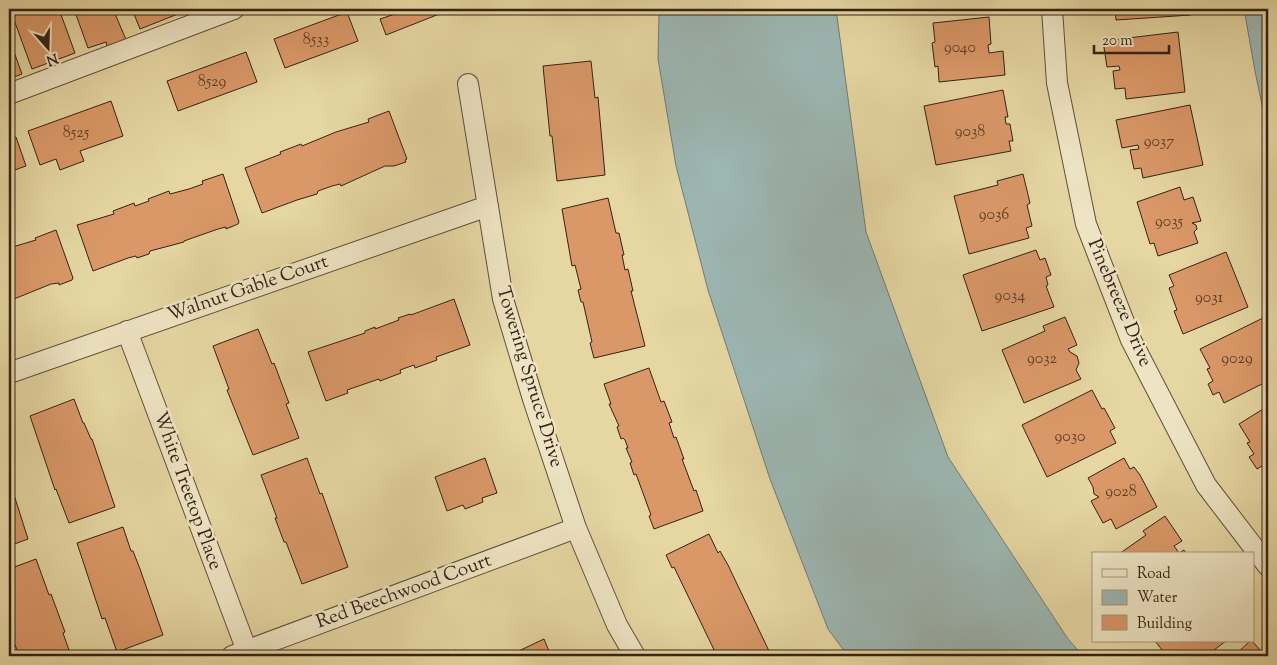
<svg xmlns="http://www.w3.org/2000/svg" width="1277" height="665" viewBox="0 0 1277 665" font-family="'Sorts Mill Goudy',serif">
	<style>
		.water { fill: #9cb6b2; stroke: #737b74 }
		.building { fill: #da9868; stroke: #352216 }
		.lines { fill: none; stroke-linecap: round; stroke-linejoin: round }
		.minor-casing { stroke: #614f39; stroke-width: 22 }
		.minor { stroke: #eee4c3; stroke-width: 20 }
		.labels { text-anchor: middle; dominant-baseline: central; stroke-width: 5; stroke-linejoin: round; paint-order: stroke }
		.number-label { font-size: 16px; fill: #5e402a }
		.street-label { font-size: 19px; fill: #352216; stroke: #eee4c3 }
	</style>
	<rect width="100%" height="100%" fill="#e5d6a2"/>
	<filter id="stains"><feTurbulence type="fractalNoise" baseFrequency=".004" numOctaves="4"/><feColorMatrix values="0 0 0 0 .2 0 0 0 0 .09 0 0 0 0 .02 0 0 0 .5 -.17"/></filter>
	<radialGradient id="worn" r=".72"><stop offset=".6" stop-color="#630" stop-opacity="0"/><stop offset="1" stop-color="#630" stop-opacity=".3"/></radialGradient>
	<path class="water" d="M 669,9 L 836,9 L 866,232 L 948,457 L 1068,639 L 1083,656 L 848,656 L 828,629 L 770,479 L 708,290 L 676,166 L 658,59 L 659,15 Z
		M 1244,9 L 1268,9 L 1268,134 L 1255,71 Z"/>
	<path class="building" d="M 10,9 L 59,9 L 75,53 L 32,69 Z
		M 74,9 L 113,9 L 127,42 L 108,49 L 106,42 L 88,48 Z
		M 132,9 L 182,9 L 183,12 L 140,29 Z
		M 393,9 L 452,9 L 386,35 L 380,19 L 395,14 Z
		M 1115,9 L 1191,9 L 1191,15 L 1116,20 Z
		M 347,12 L 358,41 L 285,68 L 274,39 Z
		M 989,17 L 991,44 L 988,45 L 989,53 L 1003,51 L 1005,75 L 939,82 L 938,66 L 935,67 L 932,43 L 935,42 L 933,23 Z
		M 1178,32 L 1185,92 L 1126,99 L 1125,88 L 1115,89 L 1113,71 L 1120,70 L 1119,66 L 1107,67 L 1103,41 Z
		M 9,38 L 22,74 L 9,79 Z
		M 246,52 L 257,82 L 178,111 L 167,81 Z
		M 591,61 L 595,98 L 598,97 L 605,175 L 557,181 L 552,136 L 550,136 L 543,66 Z
		M 1003,90 L 1008,117 L 1005,117 L 1006,124 L 1010,124 L 1013,141 L 1009,141 L 1011,151 L 936,165 L 924,106 Z
		M 111,101 L 123,136 L 80,151 L 84,161 L 60,170 L 56,159 L 40,165 L 28,131 Z
		M 1190,105 L 1203,165 L 1143,178 L 1141,168 L 1134,169 L 1130,150 L 1139,149 L 1138,145 L 1122,148 L 1116,120 Z
		M 389,111 L 407,159 L 405,160 L 406,162 L 394,166 L 385,166 L 341,186 L 340,184 L 332,186 L 318,191 L 317,194 L 297,200 L 262,213 L 245,168 L 281,154 L 280,152 L 301,144 L 302,146 L 336,132 L 369,122 L 368,119 Z
		M 16,137 L 26,166 L 9,172 L 9,139 Z
		M 223,174 L 239,222 L 238,224 L 226,229 L 226,227 L 218,229 L 184,241 L 184,242 L 150,251 L 149,254 L 137,258 L 136,256 L 128,258 L 93,271 L 77,225 L 114,214 L 113,211 L 134,203 L 135,206 L 149,201 L 148,199 L 169,191 L 170,194 L 189,189 L 203,184 L 202,181 Z
		M 1023,174 L 1030,203 L 1027,205 L 1032,226 L 1026,228 L 1029,238 L 969,254 L 954,196 L 998,185 L 997,181 Z
		M 1180,187 L 1184,200 L 1193,197 L 1201,221 L 1192,223 L 1196,225 L 1197,229 L 1194,232 L 1198,243 L 1158,256 L 1154,243 L 1150,244 L 1137,202 Z
		M 608,198 L 616,233 L 619,233 L 624,255 L 622,255 L 625,270 L 628,269 L 633,291 L 631,291 L 645,346 L 594,358 L 590,343 L 592,342 L 583,302 L 581,302 L 578,290 L 581,289 L 575,265 L 572,266 L 562,209 Z
		M 56,230 L 73,278 L 72,280 L 59,285 L 59,283 L 51,284 L 9,301 L 9,248 L 36,240 L 35,238 Z
		M 1036,250 L 1040,260 L 1045,258 L 1051,275 L 1046,277 L 1048,285 L 1046,286 L 1054,307 L 982,331 L 963,275 Z
		M 1226,252 L 1248,307 L 1183,334 L 1174,311 L 1177,310 L 1169,288 L 1174,286 L 1169,275 Z
		M 454,299 L 470,345 L 436,357 L 437,360 L 415,368 L 414,365 L 400,370 L 401,373 L 380,381 L 379,379 L 347,390 L 348,393 L 326,401 L 308,352 L 365,333 L 365,331 L 375,327 L 375,329 L 399,320 L 398,318 L 410,314 L 411,315 Z
		M 1267,316 L 1268,319 L 1268,381 L 1224,403 L 1219,392 L 1213,395 L 1208,384 L 1213,381 L 1207,369 L 1210,368 L 1200,349 Z
		M 1065,317 L 1077,345 L 1068,349 L 1070,352 L 1077,356 L 1079,363 L 1076,370 L 1081,379 L 1024,403 L 1002,350 L 1045,331 L 1043,326 Z
		M 258,329 L 272,364 L 274,363 L 289,403 L 286,404 L 299,438 L 253,455 L 227,390 L 229,389 L 213,346 Z
		M 649,368 L 661,402 L 664,401 L 672,422 L 669,423 L 674,438 L 676,437 L 684,459 L 682,459 L 694,491 L 696,490 L 703,511 L 654,529 L 649,516 L 651,515 L 636,474 L 634,475 L 630,463 L 632,462 L 626,448 L 628,448 L 625,440 L 623,438 L 621,439 L 617,427 L 619,426 L 609,404 L 611,404 L 604,384 Z
		M 1092,390 L 1102,409 L 1104,408 L 1115,428 L 1110,431 L 1116,443 L 1047,477 L 1022,425 Z
		M 74,399 L 83,423 L 84,423 L 91,439 L 92,439 L 115,507 L 69,523 L 56,489 L 55,490 L 30,416 Z
		M 1268,406 L 1268,474 L 1267,475 L 1262,466 L 1257,469 L 1249,457 L 1254,454 L 1247,443 L 1250,442 L 1239,424 Z
		M 307,458 L 320,494 L 322,493 L 348,567 L 302,584 L 286,542 L 284,542 L 275,518 L 277,518 L 261,475 Z
		M 485,458 L 497,493 L 482,498 L 483,502 L 465,509 L 463,505 L 447,511 L 435,477 Z
		M 1124,458 L 1130,469 L 1134,467 L 1140,475 L 1157,507 L 1116,529 L 1111,519 L 1103,523 L 1091,501 L 1099,497 L 1094,494 L 1093,487 L 1088,478 Z
		M 9,479 L 28,539 L 9,546 Z
		M 1165,516 L 1182,541 L 1174,546 L 1179,553 L 1184,550 L 1186,554 L 1119,554 L 1146,535 L 1143,531 Z
		M 123,527 L 131,551 L 133,551 L 140,569 L 163,635 L 117,652 L 105,618 L 102,619 L 77,543 Z
		M 709,534 L 718,553 L 720,551 L 728,565 L 769,651 L 771,650 L 774,656 L 717,656 L 674,567 L 672,568 L 666,555 Z
		M 36,559 L 49,595 L 51,594 L 65,632 L 63,633 L 71,656 L 20,656 L 9,632 L 9,569 Z
		M 544,639 L 551,656 L 508,656 Z
		M 1155,641 L 1226,641 L 1206,656 L 1167,656 Z
		M 1250,641 L 1252,641 L 1261,651 L 1265,648 L 1268,651 L 1268,656 L 1234,656 Z
		M 456,650 L 457,654 L 466,650 L 468,656 L 449,656 L 452,655 L 451,652 Z"/>
	<g class="lines">
		<defs>
			<path id="minor" d="M 1052,9 L 1057,83 L 1086,224 L 1131,340 L 1206,485 L 1268,566
				M 468,84 L 503,299 L 533,399 L 576,528 L 617,625 L 635,656
				M 9,94 L 234,9
				M 127,331 L 247,651
				M 9,373 L 488,206
				M 232,656 L 576,528"/>
		</defs>
		<use href="#minor" class="minor-casing"/>
		<use href="#minor" class="minor"/>
	</g>
	<g class="labels">
		<g class="number-label">
			<text x="316" y="40">8533</text>
			<text x="960" y="48">9040</text>
			<text x="212" y="82">8529</text>
			<text x="970" y="132">9038</text>
			<text x="76" y="133">8525</text>
			<text x="1159" y="142">9037</text>
			<text x="994" y="215">9036</text>
			<text x="1169" y="222">9035</text>
			<text x="1010" y="296">9034</text>
			<text x="1209" y="298">9031</text>
			<text x="1042" y="359">9032</text>
			<text x="1237" y="359">9029</text>
			<text x="1070" y="437">9030</text>
			<text x="1121" y="492">9028</text>
		</g>
		<g class="street-label">
			<text transform="translate(248 289) rotate(-19)">Walnut Gable Court</text>
			<text transform="translate(1119 303) rotate(67)">Pinebreeze Drive</text>
			<text transform="translate(529 377) rotate(73)">Towering Spruce Drive</text>
			<text transform="translate(187 491) rotate(70)">White Treetop Place</text>
			<text transform="translate(404 592) rotate(-20)">Red Beechwood Court</text>
		</g>
	</g>
	<rect width="1277" height="665" fill="none" stroke="#e5d6a2" stroke-width="30"/>
	<rect x="10" y="10" width="1257" height="645" fill="none" stroke="#352216" stroke-width="2.5"/>
	<rect x="15" y="15" width="1247" height="635" fill="none" stroke="#352216"/>
	<rect x="1092" y="552" width="162" height="90" fill="#eee4c3" stroke="#a4967e"/>
	<rect x="1102" y="569" width="25" height="8" fill="#eee4c3" stroke="#a4967e"/>
	<text x="1137" y="578" font-size="15" fill="#352216">Road</text>
	<rect x="1102" y="590" width="25" height="15" fill="#9cb6b2" stroke="#a4967e"/>
	<text x="1137" y="602" font-size="15" fill="#352216">Water</text>
	<rect x="1102" y="615" width="25" height="15" fill="#da9868" stroke="#a4967e"/>
	<text x="1137" y="628" font-size="15" fill="#352216">Building</text>
	<g transform="translate(48 48) rotate(160)" stroke="#eee4c3" stroke-width="4" paint-order="stroke">
	<path d="M0-4L9 19L0 12L-9 19Z" fill="#352216"/>
	<text y="-8" font-size="14" font-weight="bold" text-anchor="middle" fill="#352216">N</text>
	</g>
	<path d="M1094 45v8h75v-8" fill="none" stroke="#352216" stroke-width="2.5"/>
	<text x="1102" y="45" font-size="15" fill="#352216" stroke="#eee4c3" stroke-width="4" paint-order="stroke">20 m</text>
	<rect width="100%" height="100%" filter="url(#stains)"/>
	<rect width="100%" height="100%" fill="url(#worn)"/>
</svg>
